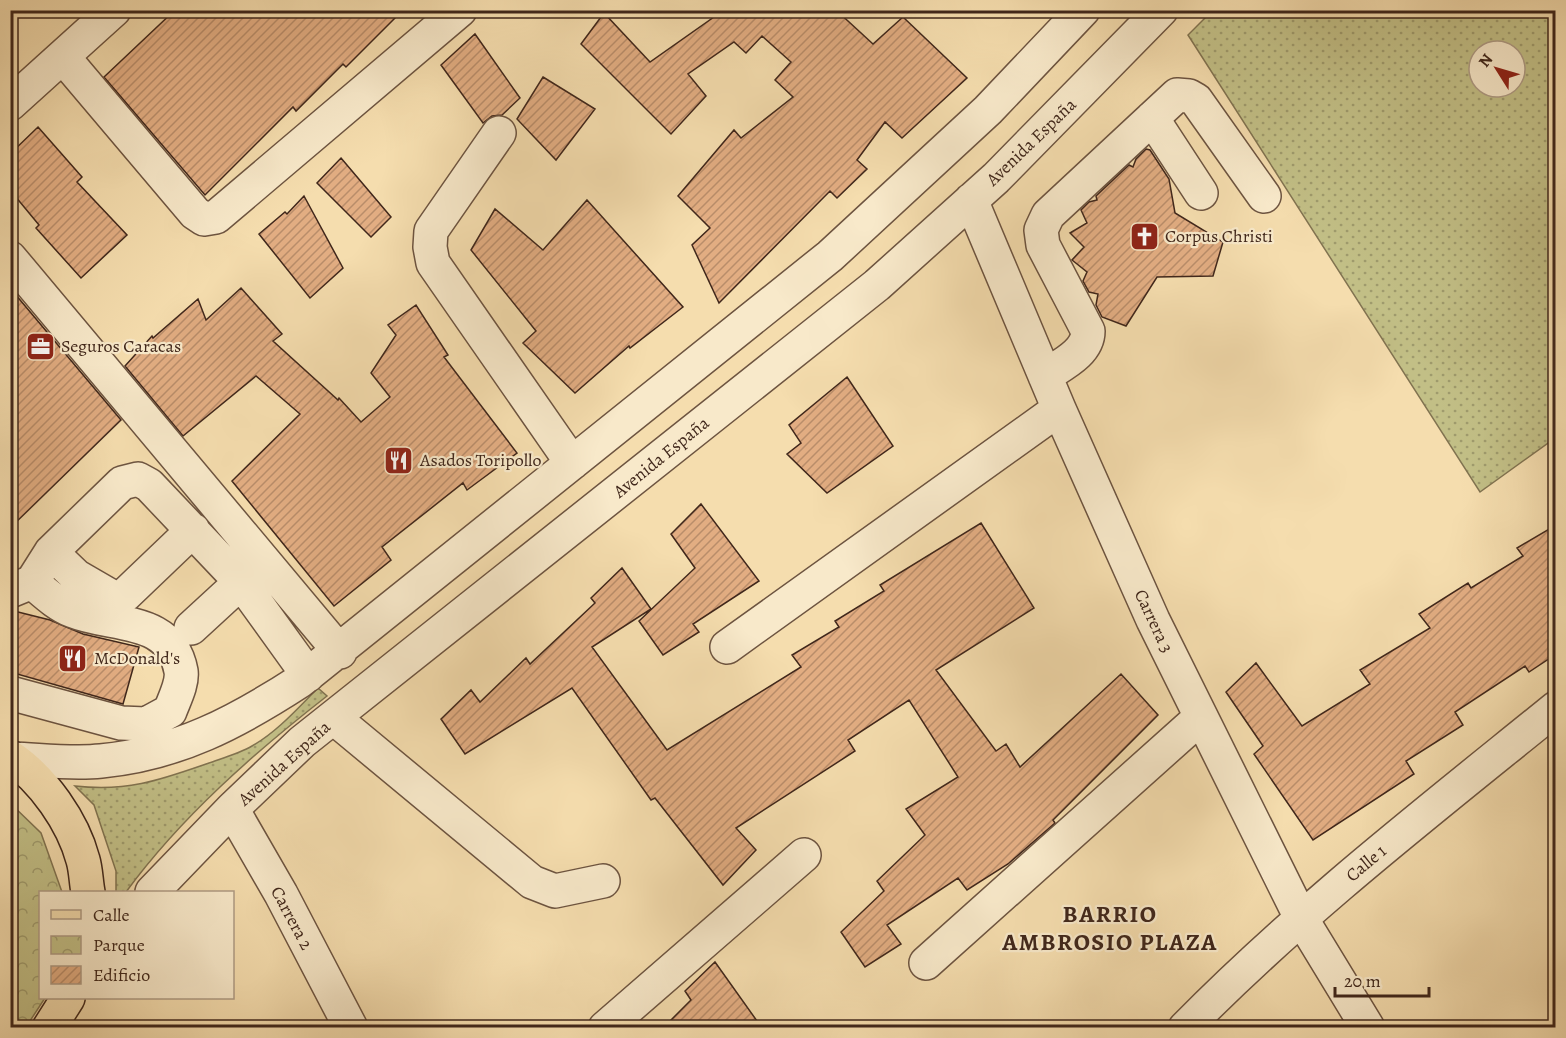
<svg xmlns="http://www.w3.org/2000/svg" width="1566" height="1038" viewBox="0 0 1566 1038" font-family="Alegreya,serif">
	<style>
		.grass { fill: url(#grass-dots); stroke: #817350; stroke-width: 1.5; fill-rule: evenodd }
		.park { fill: url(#park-crowns); stroke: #817350; stroke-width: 1.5 }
		.building { fill: url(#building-hatch); stroke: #40271b; stroke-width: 1.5 }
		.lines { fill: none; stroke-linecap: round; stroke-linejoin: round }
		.minor-casing { stroke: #6d5440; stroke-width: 36 }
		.major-casing { stroke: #40271b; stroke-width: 36 }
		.minor { stroke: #f8e9ca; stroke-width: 33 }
		.major { stroke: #f5ddae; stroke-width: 33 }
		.labels { text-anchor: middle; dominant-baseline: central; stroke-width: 4.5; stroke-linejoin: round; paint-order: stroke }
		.street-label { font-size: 18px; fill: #40271b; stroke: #f8e9ca }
		.poi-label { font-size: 18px; fill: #40271b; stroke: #f8e9ca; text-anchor: start }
		.district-label { font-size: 24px; font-weight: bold; letter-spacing: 1.5px; fill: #40271b; stroke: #f8e9ca }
	</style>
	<defs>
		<pattern id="grass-dots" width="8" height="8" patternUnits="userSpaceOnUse" patternTransform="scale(1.5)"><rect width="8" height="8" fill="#c2bf86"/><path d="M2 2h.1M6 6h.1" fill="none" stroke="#9f9b6d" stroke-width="1.8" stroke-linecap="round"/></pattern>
		<pattern id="park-crowns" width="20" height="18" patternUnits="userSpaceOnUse" patternTransform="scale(1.5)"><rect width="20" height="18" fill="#c2bf86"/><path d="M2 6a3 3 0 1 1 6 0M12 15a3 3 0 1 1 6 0" fill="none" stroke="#9f9b6d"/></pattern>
		<pattern id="building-hatch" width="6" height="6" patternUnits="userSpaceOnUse" patternTransform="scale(1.5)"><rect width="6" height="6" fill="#e2ad82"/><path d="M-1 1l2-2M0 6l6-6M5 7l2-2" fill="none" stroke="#b98d6a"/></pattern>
	</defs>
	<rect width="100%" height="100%" fill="#f5ddae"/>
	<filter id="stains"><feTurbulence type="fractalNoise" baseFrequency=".00333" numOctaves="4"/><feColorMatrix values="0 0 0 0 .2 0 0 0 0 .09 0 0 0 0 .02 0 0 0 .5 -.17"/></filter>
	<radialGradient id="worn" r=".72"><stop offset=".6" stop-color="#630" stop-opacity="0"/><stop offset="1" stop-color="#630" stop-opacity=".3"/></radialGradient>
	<path class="grass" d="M 1212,11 L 1555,11 L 1555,438 L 1480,492 L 1188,35 ZM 1479,51 L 1515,51 L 1515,87 L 1479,87 Z
		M 318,688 L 327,696 C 254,753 181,817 126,892 L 116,892 L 116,871 L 94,805 L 75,786 C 128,792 160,780 209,763 C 223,758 240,753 252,746 C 277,732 298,708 318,688 Z"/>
	<path class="park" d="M 10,803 L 41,833 L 62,892 L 40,892 L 40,998 L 45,998 L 26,1027 L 11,1027 Z"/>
	<path class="building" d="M 175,10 L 403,10 L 346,67 L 343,64 L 296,111 L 293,107 L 205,195 L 104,77 Z
		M 724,10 L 836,10 L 873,44 L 903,17 L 967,78 L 902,138 L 885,122 L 857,160 L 867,169 L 837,198 L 830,191 L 719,303 L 692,245 L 710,228 L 678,196 L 734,130 L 741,138 L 793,97 L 775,80 L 791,62 L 762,36 L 746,53 L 734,42 L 688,74 L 706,96 L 671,134 L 581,44 L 604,13 L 650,62 Z
		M 475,34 L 520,98 L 502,115 L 492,116 L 483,123 L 441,65 Z
		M 543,77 L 595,109 L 556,160 L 517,119 Z
		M 38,127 L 82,177 L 77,182 L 127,235 L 81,278 L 36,228 L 39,225 L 10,190 L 10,154 Z
		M 1146,149 L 1150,150 L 1169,179 L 1175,213 L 1223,242 L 1213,276 L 1157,277 L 1126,326 L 1102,317 L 1096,305 L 1098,294 L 1089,292 L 1083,281 L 1087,272 L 1072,260 L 1084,247 L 1070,233 L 1087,223 L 1081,210 L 1089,202 L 1097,200 L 1096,196 L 1129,165 L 1133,167 L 1136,159 Z
		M 341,158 L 391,217 L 371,237 L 317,183 Z
		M 304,196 L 343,268 L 310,298 L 259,234 L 285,212 L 287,214 Z
		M 587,200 L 683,307 L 630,348 L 629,346 L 575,393 L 523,343 L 536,331 L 471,250 L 495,209 L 543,250 Z
		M 10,288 L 121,420 L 10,528 Z
		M 241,288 L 282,334 L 273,341 L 338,400 L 339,398 L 361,422 L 390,397 L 371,373 L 396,335 L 388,325 L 416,305 L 448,355 L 444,357 L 517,453 L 467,490 L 463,483 L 382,547 L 391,560 L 334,606 L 232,481 L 300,414 L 256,376 L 183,436 L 125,366 L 152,336 L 153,338 L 198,299 L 206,320 Z
		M 847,377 L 893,446 L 827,493 L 787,454 L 801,443 L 789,425 Z
		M 701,504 L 759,581 L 693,624 L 699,632 L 663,655 L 639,621 L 695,568 L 671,534 Z
		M 981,523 L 1034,608 L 936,670 L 996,751 L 1006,744 L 1020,767 L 1121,674 L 1158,715 L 1053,820 L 1055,823 L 1008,864 L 967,890 L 958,878 L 887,925 L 901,944 L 865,967 L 841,932 L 884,891 L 877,881 L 925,835 L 906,809 L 958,777 L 909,700 L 848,740 L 855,751 L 736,828 L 756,850 L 723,885 L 655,798 L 651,800 L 572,688 L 465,754 L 441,719 L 471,690 L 480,702 L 526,658 L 530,664 L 595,603 L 591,598 L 622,568 L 651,609 L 592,647 L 667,750 L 801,667 L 792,655 L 839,627 L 835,621 L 884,591 L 880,585 Z
		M 1556,525 L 1556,654 L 1529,672 L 1525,666 L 1455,712 L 1463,725 L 1406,761 L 1414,774 L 1313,840 L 1254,754 L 1263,746 L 1226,692 L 1256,663 L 1302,726 L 1370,684 L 1360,670 L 1430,628 L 1419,614 L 1468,583 L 1471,588 L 1523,556 L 1517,548 Z
		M 10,610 L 50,620 L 83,634 L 139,647 L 123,704 L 10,672 Z
		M 715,962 L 762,1028 L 663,1028 L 691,1000 L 685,991 Z"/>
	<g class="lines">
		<defs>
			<path id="minor" d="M 63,57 L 195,213 L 204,219 L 216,217 L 460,10
				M 10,104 L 114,10
				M 1152,118 L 1201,193
				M 499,133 L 431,231 L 430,247 L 433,263 L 572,463
				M 971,200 L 1059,409 L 1153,620 L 1301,918 L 1368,1028
				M 10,258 L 340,652
				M 1045,376 C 1061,365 1088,353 1088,331 L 1043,245 L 1041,230 L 1048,215 L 1177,95 L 1189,96 L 1196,100 L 1264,196
				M 51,552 L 76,576 L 114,598 L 125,595 L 193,530
				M 10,591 L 32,582 L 51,552 L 122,483 L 138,479 L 149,485 L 241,582 L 308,675
				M 191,628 L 241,582
				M 727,647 L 1059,409
				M 10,693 L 121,723 L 146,724 L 170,711 C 174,700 183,683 181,671 C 171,616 113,627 73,611 C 57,605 44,592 32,582
				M 334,718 L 532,882 L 555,891 L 603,881
				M 13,759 C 41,760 72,764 101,761 C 177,754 237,722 300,681 L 830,256 L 988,110 L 1083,10
				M 232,809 L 281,894 L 351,1028
				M 152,892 L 232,809 L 302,742 L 877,285 L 996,178 L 1161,10
				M 926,963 L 1201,717
				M 605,1028 L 804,855
				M 1185,1028 C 1300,911 1429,811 1556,708"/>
			<path id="major" d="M 10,757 C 43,779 73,822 83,860 C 86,870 86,882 88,892
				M 49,1028 L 68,998"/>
		</defs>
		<use href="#minor" class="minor-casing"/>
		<use href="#major" class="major-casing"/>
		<use href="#minor" class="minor"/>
		<use href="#major" class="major"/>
	</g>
	<defs>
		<symbol id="church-square" viewBox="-11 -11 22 22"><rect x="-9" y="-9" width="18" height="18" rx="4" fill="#8f2418" stroke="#f8e9ca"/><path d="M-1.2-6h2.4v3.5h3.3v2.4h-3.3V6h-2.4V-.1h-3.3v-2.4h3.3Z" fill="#fff"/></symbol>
		<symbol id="office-square" viewBox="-11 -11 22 22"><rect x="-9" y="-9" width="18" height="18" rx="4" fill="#8f2418" stroke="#f8e9ca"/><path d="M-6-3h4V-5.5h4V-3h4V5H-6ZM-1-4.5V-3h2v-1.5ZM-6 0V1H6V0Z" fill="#fff"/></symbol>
		<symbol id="restaurant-square" viewBox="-11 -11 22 22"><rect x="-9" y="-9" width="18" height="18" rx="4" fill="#8f2418" stroke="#f8e9ca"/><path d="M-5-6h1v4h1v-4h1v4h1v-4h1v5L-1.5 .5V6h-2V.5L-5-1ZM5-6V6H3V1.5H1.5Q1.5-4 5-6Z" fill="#fff"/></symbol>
	</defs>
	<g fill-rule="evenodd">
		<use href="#church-square" x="1128" y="220" width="33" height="33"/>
		<use href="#office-square" x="24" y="330" width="33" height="33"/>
		<use href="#restaurant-square" x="382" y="444" width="33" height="33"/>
		<use href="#restaurant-square" x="56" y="642" width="33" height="33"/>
	</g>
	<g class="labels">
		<g class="street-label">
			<text transform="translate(1031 142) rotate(-44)">Avenida España</text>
			<text transform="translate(661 457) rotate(-39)">Avenida España</text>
			<text transform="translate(1154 621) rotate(65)">Carrera 3</text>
			<text transform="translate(284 763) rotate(-42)">Avenida España</text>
			<text transform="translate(1366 863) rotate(-40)">Calle 1</text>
			<text transform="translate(292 918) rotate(62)">Carrera 2</text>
		</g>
		<g class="poi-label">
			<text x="1165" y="236">Corpus Christi</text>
			<text x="61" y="346">Seguros Caracas</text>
			<text x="420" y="460">Asados Toripollo</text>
			<text x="94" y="658">McDonald's</text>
		</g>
		<g class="district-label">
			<text x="1110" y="914">BARRIO<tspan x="1110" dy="28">AMBROSIO PLAZA</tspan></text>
		</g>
	</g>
	<rect width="1566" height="1038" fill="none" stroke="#f5ddae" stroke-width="36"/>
	<rect x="12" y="12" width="1542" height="1014" fill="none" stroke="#40271b" stroke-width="3"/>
	<rect x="18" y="18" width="1530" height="1002" fill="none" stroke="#40271b" stroke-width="1.5"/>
	<rect x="39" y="891" width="195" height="108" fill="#f8e9ca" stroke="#ae9b84" stroke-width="1.5"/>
	<rect x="51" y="910" width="30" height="9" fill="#f5ddae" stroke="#ae9b84" stroke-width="1.5"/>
	<text x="93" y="921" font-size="18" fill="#40271b">Calle</text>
	<rect x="51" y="936" width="30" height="18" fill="url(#park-crowns)" stroke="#ae9b84" stroke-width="1.5"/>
	<text x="93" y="951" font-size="18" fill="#40271b">Parque</text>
	<rect x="51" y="966" width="30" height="18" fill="url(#building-hatch)" stroke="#ae9b84" stroke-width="1.5"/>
	<text x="93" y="981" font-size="18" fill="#40271b">Edificio</text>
	<g transform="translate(1497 69) rotate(307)"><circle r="28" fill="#f8e9ca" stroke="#ae9b84" stroke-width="1.5"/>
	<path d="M0-4.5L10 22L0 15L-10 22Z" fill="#8f2418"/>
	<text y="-9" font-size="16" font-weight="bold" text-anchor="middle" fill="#40271b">N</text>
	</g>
	<path d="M1335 987v9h94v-9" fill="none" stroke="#40271b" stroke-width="3"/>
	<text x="1344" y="987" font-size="18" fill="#40271b" stroke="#f8e9ca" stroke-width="4.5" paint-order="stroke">20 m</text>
	<rect width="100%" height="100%" filter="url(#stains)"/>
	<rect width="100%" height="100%" fill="url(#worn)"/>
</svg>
